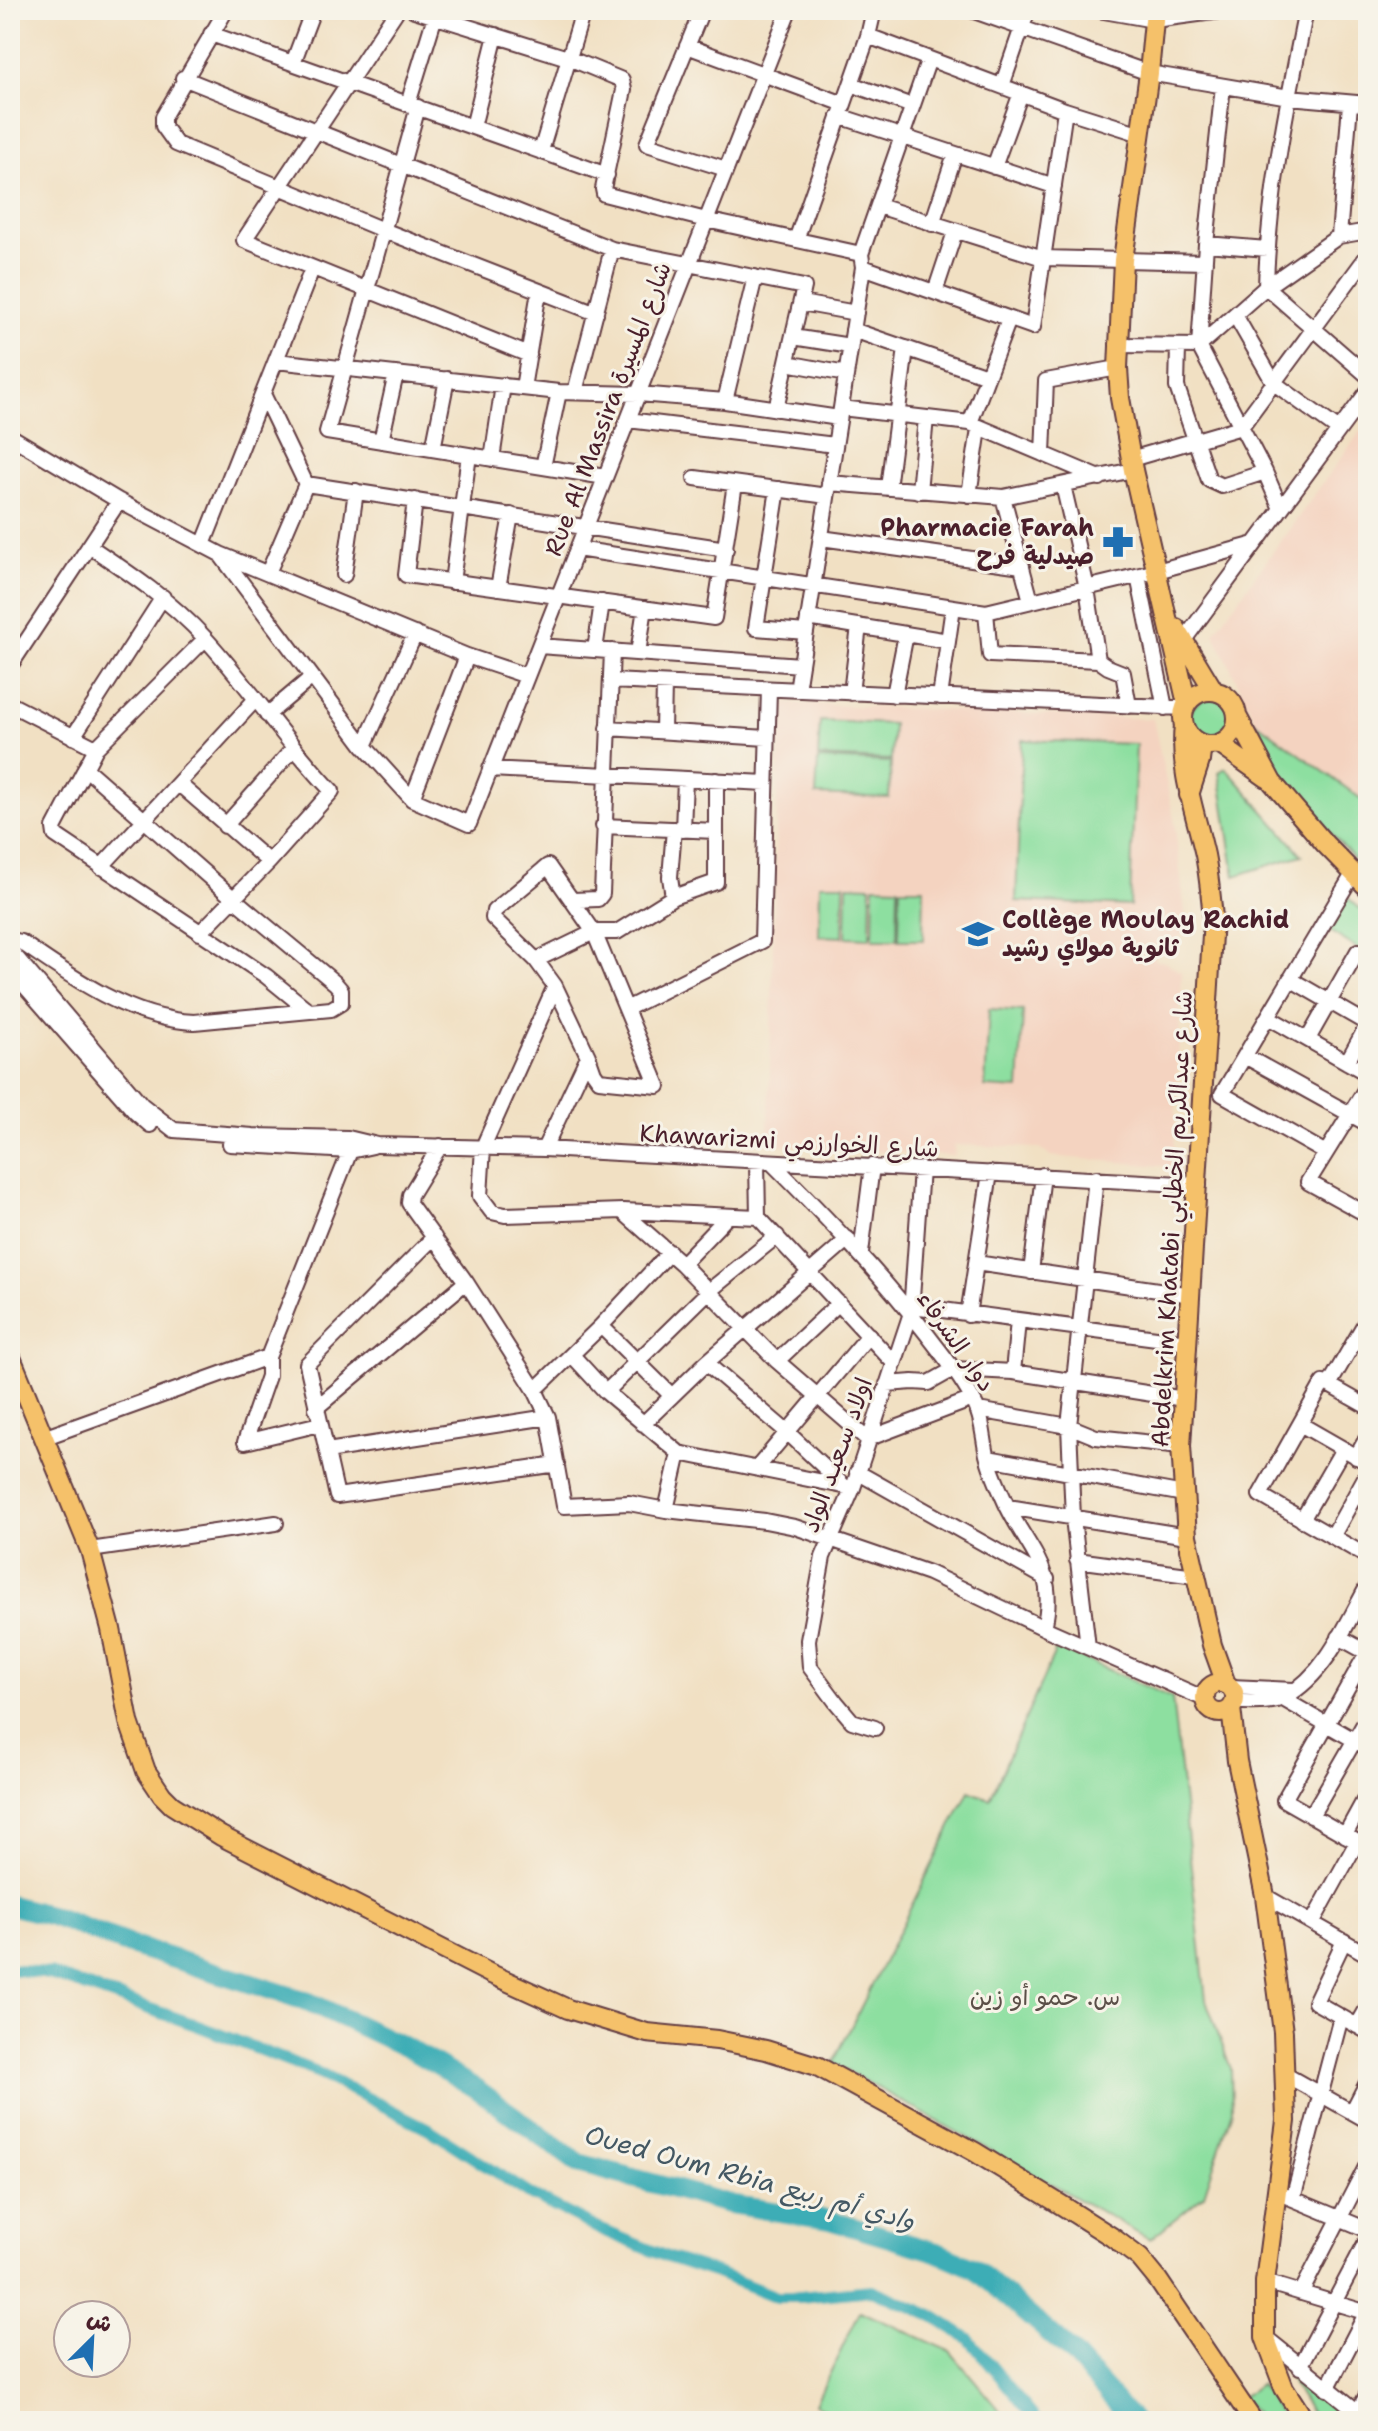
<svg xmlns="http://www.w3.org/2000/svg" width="1378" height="2431" viewBox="0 0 1378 2431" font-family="'Shantell Sans','Playpen Sans Arabic',sans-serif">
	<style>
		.built { fill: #f4d3c0 }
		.green { fill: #8ddfa0; stroke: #6c7f66; stroke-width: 2 }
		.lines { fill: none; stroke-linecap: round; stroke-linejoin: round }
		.canal { stroke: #3cadb6; stroke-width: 12 }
		.river { stroke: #3cadb6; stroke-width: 20 }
		.minor-casing { stroke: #633c42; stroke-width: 18 }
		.major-casing { stroke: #633c42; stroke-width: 22 }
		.minor { stroke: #fff; stroke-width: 14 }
		.major { stroke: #f5c16b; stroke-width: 18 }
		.labels { text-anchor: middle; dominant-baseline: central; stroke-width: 6; stroke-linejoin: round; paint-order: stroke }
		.street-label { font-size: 24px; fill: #4a1f2b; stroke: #f7f3e8 }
		.poi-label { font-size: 24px; font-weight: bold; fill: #4a1f2b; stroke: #f7f3e8; text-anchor: end }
		.park-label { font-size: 24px; fill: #5b4f48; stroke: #f7f3e8 }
		.water-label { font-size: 26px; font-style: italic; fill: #445863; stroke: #f7f3e8 }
	</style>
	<rect width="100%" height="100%" fill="#f7f3e8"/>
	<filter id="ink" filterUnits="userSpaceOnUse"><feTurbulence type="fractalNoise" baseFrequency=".0125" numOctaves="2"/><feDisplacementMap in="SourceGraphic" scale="16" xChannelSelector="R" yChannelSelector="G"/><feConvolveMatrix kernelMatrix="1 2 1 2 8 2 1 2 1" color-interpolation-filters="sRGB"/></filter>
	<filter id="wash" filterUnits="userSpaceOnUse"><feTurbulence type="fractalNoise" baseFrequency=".006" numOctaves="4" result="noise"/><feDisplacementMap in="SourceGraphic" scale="32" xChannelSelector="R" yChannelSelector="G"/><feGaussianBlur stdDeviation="1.8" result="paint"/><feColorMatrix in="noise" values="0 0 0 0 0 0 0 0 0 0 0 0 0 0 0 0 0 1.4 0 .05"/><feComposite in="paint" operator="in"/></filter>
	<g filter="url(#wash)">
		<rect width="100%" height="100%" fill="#f1e0c3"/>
		<path class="built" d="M 1368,421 L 1368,802 L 1256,721 L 1214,633 Z
			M 782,703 L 1153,719 L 1174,819 L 1187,930 L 1168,946 L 1157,946 L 1155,960 L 1165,962 L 1182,973 L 1173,1167 L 1050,1156 L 1039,1148 L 955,1145 L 954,1156 L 768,1144 L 777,794 Z"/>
		<path class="green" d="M1190 719a21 21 0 1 1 42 0a21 21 0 1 1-42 0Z
			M 820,721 L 893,724 L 891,760 L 818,757 Z
			M 1256,722 L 1368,804 L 1368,874 L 1280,778 Z
			M 1022,740 L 1136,744 L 1130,906 L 1016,901 Z
			M 818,759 L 891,762 L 889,798 L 816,795 Z
			M 1226,768 L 1302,855 L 1235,876 L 1219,772 Z
			M 820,884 L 844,884 L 843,937 L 819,936 Z
			M 847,885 L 871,886 L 870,938 L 846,937 Z
			M 874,886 L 898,887 L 897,939 L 873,939 Z
			M 900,888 L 924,888 L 923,940 L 899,940 Z
			M 1346,896 L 1368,916 L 1368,955 L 1326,929 Z
			M 989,1009 L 1023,1011 L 1019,1089 L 985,1087 Z
			M 1057,1647 L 1172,1698 L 1206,2000 L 1231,2069 L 1232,2110 L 1204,2195 L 1150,2239 L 833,2063 L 969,1791 L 990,1799 Z
			M 860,2311 L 950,2351 L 1009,2421 L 842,2421 L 815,2404 Z
			M 1290,2375 L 1347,2421 L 1316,2421 L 1288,2377 Z
			M 1260,2384 L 1285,2421 L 1262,2421 L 1241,2398 Z"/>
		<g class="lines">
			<path class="canal" d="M 10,1969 L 50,1974 L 193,2024 L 314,2071 L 429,2129 L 531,2195 L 597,2228 L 667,2257 L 714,2272 L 777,2297 L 799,2297 L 872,2290 L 933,2316 L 969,2339 L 1037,2421"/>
			<path class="river" d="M 10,1905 L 52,1916 L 133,1946 L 309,2002 L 409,2049 L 477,2089 L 578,2163 L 729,2204 L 829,2220 L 937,2252 L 974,2268 L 1069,2350 L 1133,2421"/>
		</g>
	</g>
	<g filter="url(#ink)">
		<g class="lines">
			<defs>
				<path id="minor" d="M 226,10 L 163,117 L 163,126 L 176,144 L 383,230 L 596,313
					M 397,10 L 244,240 L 529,355
					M 414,10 L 571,59 L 622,80 L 624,90 L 603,189 L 604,194 L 706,220 L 861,254
					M 702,10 L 647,144 L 726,169
					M 971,10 L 1149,73 L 1289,97 L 1368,104
					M 1098,10 L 1154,20 L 1228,10
					M 1306,10 C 1288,101 1268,194 1266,287 L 1368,376
					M 211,34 L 607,175
					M 868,36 L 1065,110 L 1141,134
					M 687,46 L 844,104
					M 293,63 L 313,10
					M 183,78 L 612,249 L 804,287 L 776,409
					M 851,84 L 912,106
					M 1002,86 L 1028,10
					M 1223,86 L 1206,244 L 1199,346 L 1265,472 L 1281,509
					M 408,104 L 435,16
					M 418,107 L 327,432 L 605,477
					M 839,116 L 1054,186
					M 473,127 L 496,35
					M 541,151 L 581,18
					M 994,167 L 1021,93
					M 878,206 L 1043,258 L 1205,262
					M 932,224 L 955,154
					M 1339,236 L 1350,104
					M 796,240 L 868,36 L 874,10
					M 1206,244 L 1267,249
					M 863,267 L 1033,327 L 1065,110
					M 935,292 L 955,232
					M 801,303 L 856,313
					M 1235,315 L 1274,383 L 1339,430
					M 853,330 L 987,376
					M 793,337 L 850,346
					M 1117,345 L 1199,346 L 1266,287 L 1339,236 L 1368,231
					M 1178,347 L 1177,387 L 1209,480 L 1222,486 L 1265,472
					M 276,361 L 559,392 L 638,394 L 725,401 L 839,418
					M 787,363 L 846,374
					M 523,388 L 539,291
					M 575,392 L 612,249
					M 263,394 L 306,484 L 268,573
					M 725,401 L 755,277
					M 841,408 L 970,423 L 1100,478
					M 628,420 L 835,445
					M 970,423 L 1009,319
					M 10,436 L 119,501 L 220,554 L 364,746 L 412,799 L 469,824 L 789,10
					M 381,441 L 396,374
					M 433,449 L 447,379
					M 1043,454 L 1046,381 L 1118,368
					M 492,459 L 503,385
					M 1131,459 L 1241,427 L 1368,255
					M 543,467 L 559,392
					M 695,478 L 827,496
					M 829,483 L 1003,497 L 1133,470
					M 306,484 L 726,549
					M 1063,485 L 1087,588 L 1098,660 L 1108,667 L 1123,673 L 1129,706
					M 888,488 L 906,348
					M 778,489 L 756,628 L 806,632
					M 919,491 L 926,418
					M 969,495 L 979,429
					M 1003,497 L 1031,601
					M 415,500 L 406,575 L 714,618 L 735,484
					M 821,538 L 1022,566
					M 203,545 L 312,269
					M 89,546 C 131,574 171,601 205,638 C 250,687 286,743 332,791 L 269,862 L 200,933
					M 577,549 L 986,612 L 1157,571 L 1255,544
					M 220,554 L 467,656 L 527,676
					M 344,575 L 356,491
					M 1138,576 L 1165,708
					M 452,582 L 469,455
					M 498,588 L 511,515
					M 986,612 L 990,655 L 1098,660
					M 808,618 L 948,641
					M 1184,640 L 1368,391
					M 539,646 L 801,665
					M 595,650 L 602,602
					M 638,653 L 645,608
					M 10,666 L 119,501
					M 611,681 L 1185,708
					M 797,690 L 863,267 L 861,254 L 929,59
					M 851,693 L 859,626
					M 894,695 L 906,634
					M 940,697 L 953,607
					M 10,704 L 96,748 L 205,639
					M 267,715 L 312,677
					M 608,728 L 767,738
					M 663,731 L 664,684
					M 73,737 L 163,597
					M 364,746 L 415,634
					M 96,748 L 54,828 L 55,835 L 266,976 L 309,1011
					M 490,769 L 766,783
					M 179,784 L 269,862
					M 412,799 L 467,656
					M 225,826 L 293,749
					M 603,826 L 716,831
					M 683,830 L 685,779
					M 101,867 L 255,700
					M 673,897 L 716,882 L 716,780
					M 573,900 L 598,899 L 602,894 L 612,651
					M 10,940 L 21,942 C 71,977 130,1019 194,1022 L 331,1009 L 341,1003 L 341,990 L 335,983 L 234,899 L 85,768
					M 10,950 L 142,1105 L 174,1130 L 253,1136 L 348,1138 L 377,1145 L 544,1149 L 1199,1185
					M 536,960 L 493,918 L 494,911 L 548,866 L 594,932 L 617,932 L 673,897 L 670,877 L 674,829
					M 10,969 L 135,1112 L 150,1125
					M 1290,979 L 1368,1024 L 1347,1062
					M 555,986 L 536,960 L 594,932 L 658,1086 L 599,1080 L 594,1073 L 588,1056
					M 626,1009 L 762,941 L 769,689
					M 1268,1017 L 1368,1074
					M 1308,1039 L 1358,951
					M 1245,1056 L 1368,1124
					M 1368,1085 L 1308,1182 L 1368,1215
					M 230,1144 L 350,1151 L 373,1146
					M 440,1146 L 410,1195 L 409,1203 L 466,1282 L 535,1390 L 548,1417 L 564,1506 L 629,1503 L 666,1510 L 765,1521 L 795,1527 L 929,1573 L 1044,1628 L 1205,1699
					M 544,1149 L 588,1056 L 555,986 L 483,1147 L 480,1196 L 492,1212 L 505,1215 L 623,1211 L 758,1217
					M 1326,1153 L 1222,1094 L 1353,874
					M 757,1161 L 758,1217 L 893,1362
					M 771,1162 C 826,1217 878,1271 926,1333 C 943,1355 961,1377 974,1402 C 983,1418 983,1438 987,1455 C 991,1472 1000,1490 1007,1506 C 1030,1553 1058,1570 1044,1628
					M 623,1212 L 682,1264 L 777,1361 L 867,1439 L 973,1399
					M 434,1237 L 307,1364 L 337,1496 L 557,1464
					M 861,1253 L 872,1166
					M 976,1263 L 1192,1295
					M 682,1264 L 727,1217
					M 1031,1272 L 1043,1175
					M 912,1306 L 1187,1342
					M 968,1315 L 990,1173
					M 1368,1318 L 1329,1385 L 1323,1383 L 1260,1495 L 1368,1557
					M 601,1326 L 672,1396
					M 572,1355 L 606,1392 L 679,1453 L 853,1488
					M 777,1361 L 839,1303
					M 706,1363 L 787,1432 L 843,1485
					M 1013,1372 L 1018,1321
					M 887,1384 L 913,1382 L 929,1383 L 954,1369 L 1013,1372 L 1184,1399
					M 1329,1385 L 1368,1407
					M 535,1390 L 601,1326 L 670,1252
					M 606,1392 L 709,1291 L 777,1236
					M 316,1408 L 466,1282
					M 978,1410 L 1069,1426 L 1096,1437 L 1181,1446
					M 320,1424 L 245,1442 L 268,1376 L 268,1357 L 350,1151 L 349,1143
					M 643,1424 L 706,1363 L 848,1239
					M 1300,1424 L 1368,1463
					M 43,1438 L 268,1357
					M 327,1451 L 548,1417
					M 1356,1457 L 1368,1436
					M 988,1458 L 1184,1494
					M 757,1468 L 869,1335
					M 857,1472 L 1047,1579
					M 1008,1507 L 1187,1536
					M 666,1510 L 679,1453
					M 1302,1520 L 1343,1449
					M 1332,1537 L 1368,1472
					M 90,1550 L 276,1523
					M 1077,1560 L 1195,1576
					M 1339,1637 L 1368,1653
					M 1088,1647 L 1073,1518 L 1069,1426 L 1096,1178
					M 1368,1651 L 1284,1800 L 1368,1848
					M 1231,1687 L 1294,1690
					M 1283,1699 L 1368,1748
					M 1235,1702 C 1249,1702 1273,1704 1285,1697 C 1326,1674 1346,1625 1368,1585
					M 875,1728 L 852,1721 L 836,1702 L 810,1667 L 808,1640 L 823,1557 L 853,1488 L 911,1313 L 921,1169
					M 1311,1816 L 1368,1717
					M 1345,1835 L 1368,1793
					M 1265,1896 L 1368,1955
					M 1312,1923 L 1357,1842
					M 1344,1941 L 1315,2002 L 1368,2032
					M 1357,2026 L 1368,2007
					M 1284,2074 L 1368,2121
					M 1352,2112 L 1368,2081
					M 1286,2196 L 1368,2230
					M 1293,2199 L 1341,2017
					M 1265,2282 L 1368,2313
					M 1301,2293 L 1368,2163
					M 1265,2337 L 1368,2420
					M 1300,2367 L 1368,2238
					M 1327,2389 L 1368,2310
					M 1357,2413 L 1368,2393"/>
				<path id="major" d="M 1155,10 L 1149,73 L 1123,260 L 1118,368 L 1120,398 L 1133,470 L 1187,704
					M 1176,628 L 1214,691
					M1183 718a27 27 0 1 1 54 0a27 27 0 1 1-54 0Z
					M 1237,716 L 1272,782 L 1325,844 L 1368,888
					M 1184,725 C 1179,771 1195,811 1205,855 C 1209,876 1211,897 1213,918 L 1181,1446 L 1187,1536 L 1212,1645 L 1226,1684
					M 1219,744 L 1267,778
					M 1189,795 L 1200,761 L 1202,744
					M 10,1355 L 90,1550 L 111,1629 L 129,1722 L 146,1771 L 162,1795 L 172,1805 L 221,1836 L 491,1974 L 568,2009 L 647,2033 L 717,2040 L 766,2050 L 817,2066 L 975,2152 L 1063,2206 L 1112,2237 L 1140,2258 L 1158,2280 L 1253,2421
					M1205 1698a15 15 0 1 1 30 0a15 15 0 1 1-30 0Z
					M 1231,1708 L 1237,1761 L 1265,1896 L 1283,2032 L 1286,2121 L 1265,2282 L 1265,2337 L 1284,2388 L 1305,2421"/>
			</defs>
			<use href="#minor" class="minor-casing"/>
			<use href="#major" class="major-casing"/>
			<use href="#minor" class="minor"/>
			<use href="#major" class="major"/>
		</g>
	</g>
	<defs>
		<symbol id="pharmacy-bare" viewBox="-9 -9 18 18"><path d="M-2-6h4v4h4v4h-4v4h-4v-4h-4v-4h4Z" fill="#1f6fb2" stroke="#f7f3e8" stroke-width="2.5" paint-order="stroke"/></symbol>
		<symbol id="school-bare" viewBox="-9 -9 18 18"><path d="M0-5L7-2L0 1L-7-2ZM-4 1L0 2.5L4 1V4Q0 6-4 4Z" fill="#1f6fb2" stroke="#f7f3e8" stroke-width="2.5" paint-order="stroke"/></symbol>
	</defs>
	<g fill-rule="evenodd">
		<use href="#pharmacy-bare" x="1096" y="520" width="44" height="44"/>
		<use href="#school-bare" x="956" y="912" width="44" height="44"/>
	</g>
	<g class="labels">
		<g class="street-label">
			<text transform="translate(608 409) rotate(-69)">Rue Al Massira شارع المسيرة</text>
			<text transform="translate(789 1141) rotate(3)">Khawarizmi شارع الخوارزمي</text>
			<text transform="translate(1172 1219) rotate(-87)">Abdelkrim Khatabi شارع عبدالكريم الخطابي</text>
			<text transform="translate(956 1341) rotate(55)">دوار الشرفاء</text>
			<text transform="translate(837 1455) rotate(-70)">اولاد سـعيـد الواد</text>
		</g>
		<g class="poi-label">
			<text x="1094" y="528">Pharmacie Farah<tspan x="1094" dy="28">صيدلية فرح</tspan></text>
			<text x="1002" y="920" text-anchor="start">Collège Moulay Rachid<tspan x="1002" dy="28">ثانوية مولاي رشيد</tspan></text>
		</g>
		<g class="park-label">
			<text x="1045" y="1997">س. حمو أو زين</text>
		</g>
		<g class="water-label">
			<text transform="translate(750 2177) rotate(15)">Oued Oum Rbia وادي أم ربيع</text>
		</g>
	</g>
	<rect width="1378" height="2431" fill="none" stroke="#f7f3e8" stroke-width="40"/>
	<g transform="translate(92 2339) rotate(24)"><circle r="38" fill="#f7f3e8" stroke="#b29e9c" stroke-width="2"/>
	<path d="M0-6L14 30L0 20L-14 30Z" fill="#1f6fb2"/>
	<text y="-12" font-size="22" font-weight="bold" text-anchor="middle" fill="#4a1f2b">ش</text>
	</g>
</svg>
